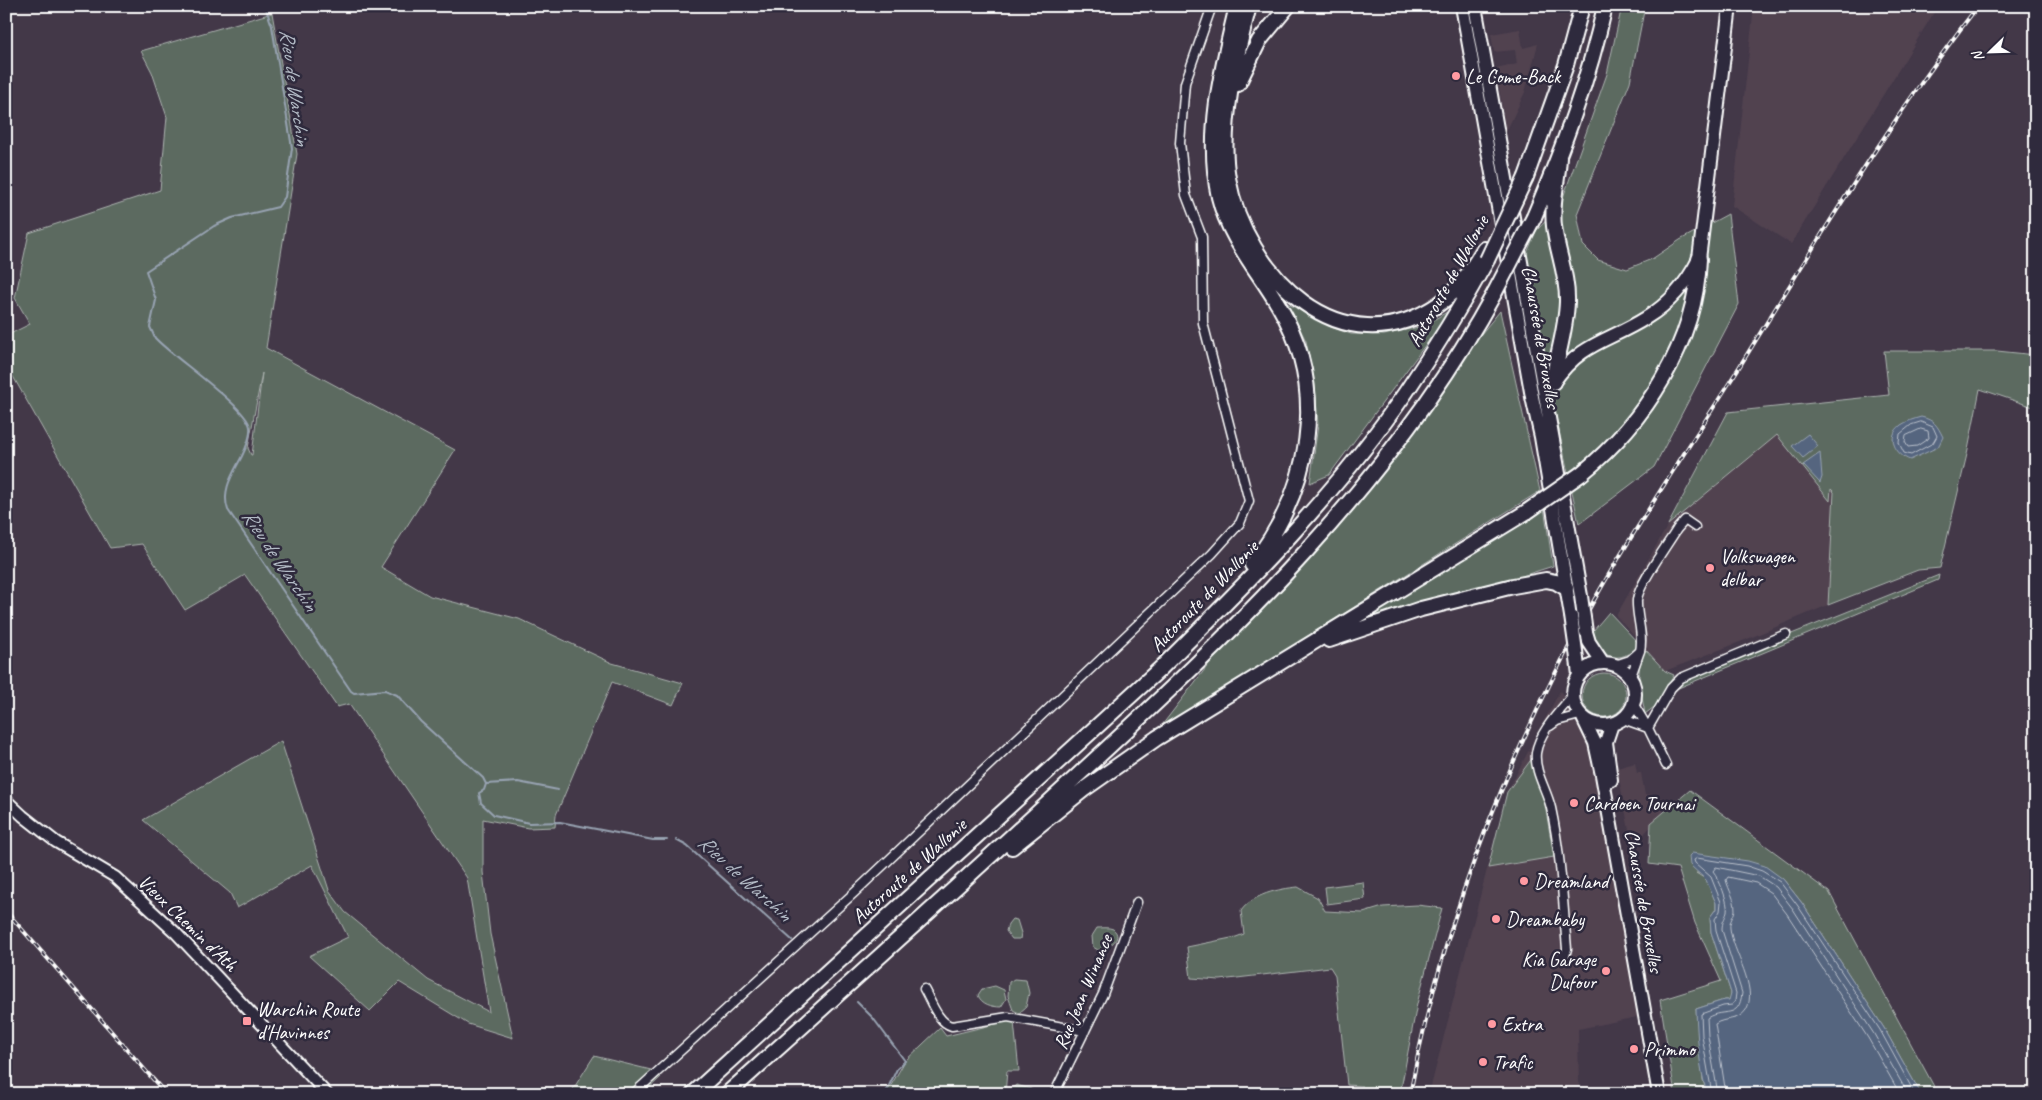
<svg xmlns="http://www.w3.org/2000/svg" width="2042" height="1100" viewBox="0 0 2042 1100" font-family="Caveat,sans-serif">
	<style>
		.built { fill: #514250 }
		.green { fill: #5b6a61; stroke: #adb4b0; fill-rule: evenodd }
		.water { fill: #54657f; stroke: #98a3b2 }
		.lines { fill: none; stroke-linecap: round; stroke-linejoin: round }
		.shore { stroke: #bbc1cc; stroke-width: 1 }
		.stream { stroke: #98a3b2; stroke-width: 2 }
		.minor-casing { stroke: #fff; stroke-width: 11 }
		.tertiary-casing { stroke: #fff; stroke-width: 14 }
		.primary-casing { stroke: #fff; stroke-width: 16 }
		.motorway-casing { stroke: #fff; stroke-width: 18 }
		.minor { stroke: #2f2a3d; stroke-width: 8 }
		.tertiary { stroke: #2f2a3d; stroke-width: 10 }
		.primary { stroke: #2f2a3d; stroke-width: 12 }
		.motorway { stroke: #2f2a3d; stroke-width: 14 }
		.rail-casing { stroke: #fff; stroke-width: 4 }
		.rail { stroke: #2f2a3d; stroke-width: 2; stroke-dasharray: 5.5; stroke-linecap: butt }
		.primary-bridge-casing { stroke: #fff; stroke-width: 16; stroke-linecap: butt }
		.motorway-bridge-casing { stroke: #fff; stroke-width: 18; stroke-linecap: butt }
		.primary-bridge { stroke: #2f2a3d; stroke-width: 12 }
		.motorway-bridge { stroke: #2f2a3d; stroke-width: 14 }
		.poi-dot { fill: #ff9aa2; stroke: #2f2a3d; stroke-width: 2 }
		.labels { text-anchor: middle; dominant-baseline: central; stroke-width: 5; stroke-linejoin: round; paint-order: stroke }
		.poi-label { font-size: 20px; fill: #fff; stroke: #2f2a3d; text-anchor: start }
		.street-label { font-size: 20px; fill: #fff; stroke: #2f2a3d }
		.water-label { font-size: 21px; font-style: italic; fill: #b2bac5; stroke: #2f2a3d }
	</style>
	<rect width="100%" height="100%" fill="#433848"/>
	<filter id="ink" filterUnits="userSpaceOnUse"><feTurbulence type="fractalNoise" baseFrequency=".02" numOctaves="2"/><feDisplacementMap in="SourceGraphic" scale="10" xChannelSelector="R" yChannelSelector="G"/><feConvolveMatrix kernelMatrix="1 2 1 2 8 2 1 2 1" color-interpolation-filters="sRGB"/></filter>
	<g filter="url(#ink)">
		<path class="built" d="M 1754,6 L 1938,6 L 1791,244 L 1732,206 Z
			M 1520,29 L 1523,48 L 1538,44 L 1525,92 L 1506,132 L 1496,69 L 1517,64 L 1515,50 L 1494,52 L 1491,34 Z
			M 1777,435 L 1834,492 L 1828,605 L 1745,640 L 1665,671 L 1616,616 L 1668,525 Z
			M 1560,691 L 1583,723 L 1599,788 L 1637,1017 L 1578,1029 L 1579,1091 L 1609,1086 L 1611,1094 L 1429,1094 L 1507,792 Z
			M 1635,763 L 1637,773 L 1641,773 L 1645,795 L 1658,794 L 1664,815 L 1651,823 L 1651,826 L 1638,841 L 1634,856 L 1617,768 Z"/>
		<path class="green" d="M 1622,6 L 1645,6 L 1630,82 L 1577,214 L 1583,245 L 1598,260 L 1627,269 L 1652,259 L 1680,240 L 1728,214 L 1739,304 L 1654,467 L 1579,524 L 1523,263 L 1536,231 L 1560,206 L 1607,74 Z
			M 272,13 L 297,154 L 266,348 L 455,450 L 381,567 L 430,596 L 519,619 L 612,663 L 683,683 L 673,705 L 612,682 L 556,815 L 555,827 L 528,828 L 483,819 L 483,872 L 490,934 L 513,1038 L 468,1024 L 399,982 L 370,1011 L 309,956 L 348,937 L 312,865 L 237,908 L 230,893 L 143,820 L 281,741 L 329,890 L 345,912 L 428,980 L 489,1012 L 467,878 L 349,704 L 337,707 L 245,575 L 185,610 L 142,544 L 110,548 L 6,364 L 6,336 L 30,324 L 15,298 L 29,233 L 160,190 L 167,117 L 152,72 L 141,51 ZM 262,373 L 252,455 L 251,455 L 248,448 Z
			M 1287,303 L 1328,326 L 1351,334 L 1384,335 L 1423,326 L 1452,309 L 1329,475 L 1310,483 L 1318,425 L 1315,386 L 1306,341 Z
			M 1500,311 L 1540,491 L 1159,729 L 1209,664 Z
			M 1884,351 L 1997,351 L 2036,355 L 2036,408 L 1980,389 L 1968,450 L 1940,568 L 1918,570 L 1828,605 L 1834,492 L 1831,489 L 1830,501 L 1777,435 L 1668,525 L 1728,412 L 1889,395 Z
			M 1544,507 L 1553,566 L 1367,626 L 1350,620 Z
			M 1939,575 L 1938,580 L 1676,689 L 1679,679 Z
			M 1609,612 L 1639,644 C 1629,658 1609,664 1599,646 C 1596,642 1595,636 1593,631 Z
			M 1646,650 L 1665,671 L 1674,675 L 1658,704 L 1645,714 C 1642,694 1633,667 1646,650 Z
			M1582 695a22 22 0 1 1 44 0a22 22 0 1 1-44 0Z
			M 1536,753 L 1554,857 L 1488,868 L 1507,792 Z
			M 1690,790 L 1829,892 L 1938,1094 L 1921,1094 L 1884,1028 L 1802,903 L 1783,879 L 1696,873 L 1707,880 L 1716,903 L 1716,909 L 1710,917 L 1711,932 L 1731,993 L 1730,1000 L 1724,1000 L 1696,1009 L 1703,1080 L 1707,1094 L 1675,1094 L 1660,1000 L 1721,981 L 1695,923 L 1678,868 L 1649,864 L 1651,823 Z
			M 1363,882 L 1365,899 L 1327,904 L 1325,887 Z
			M 1298,887 L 1318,898 L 1325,911 L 1363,913 L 1383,907 L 1417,905 L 1442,908 L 1417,1004 L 1400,1094 L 1363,1094 L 1362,1086 L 1347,1085 L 1335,975 L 1330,967 L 1220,980 L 1191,978 L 1187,947 L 1236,937 L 1244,934 L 1241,911 C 1253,894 1278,889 1298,887 Z
			M 1012,919 L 1017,920 L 1021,933 L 1020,939 L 1012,939 L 1006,931 L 1008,924 Z
			M 1097,928 C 1101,928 1109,927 1113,929 C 1125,939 1106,949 1098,950 L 1093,947 L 1092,936 Z
			M 1014,979 L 1026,980 L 1029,993 L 1026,1007 L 1019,1013 L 1013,1010 L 1008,996 L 1009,982 Z
			M 995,986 L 1004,990 L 1006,999 L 1001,1007 C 992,1007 981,1004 978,995 L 982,989 Z
			M 1008,1021 L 1014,1022 L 1019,1071 L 1007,1071 L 1005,1094 L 886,1094 L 905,1061 L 940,1028 L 946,1036 Z
			M 594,1056 L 651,1070 L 661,1077 L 643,1094 L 570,1094 Z
			M 1016,1085 L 1031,1089 L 1037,1094 L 1009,1094 L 1009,1091 Z"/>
		<path class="water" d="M 1921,417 C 1934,420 1937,425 1943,437 L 1938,447 L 1910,460 C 1896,455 1885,437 1901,425 C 1907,421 1914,419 1921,417 Z
			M 1808,434 L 1818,446 L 1803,458 L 1792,446 Z
			M 1820,453 L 1822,477 L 1820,483 L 1803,465 Z
			M 1692,853 L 1748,861 L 1765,866 L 1783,879 L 1802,903 L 1884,1028 L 1921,1094 L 1707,1094 C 1699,1066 1697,1037 1696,1009 L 1724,1000 L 1729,1000 L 1731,993 L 1711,932 L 1710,917 L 1716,909 L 1716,903 L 1706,880 L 1690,865 L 1689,856 Z"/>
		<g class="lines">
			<path class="shore" d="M 1921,422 L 1933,427 L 1937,436 L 1933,443 L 1911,455 L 1904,453 L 1899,443 L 1900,434 L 1911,425 Z
				M 1921,429 L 1928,431 L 1929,438 L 1917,446 L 1908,447 L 1905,442 L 1906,436 Z
				M 1712,1094 L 1702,1036 L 1701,1014 L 1723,1006 L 1732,1005 L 1735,1001 L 1736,993 L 1716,931 L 1715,919 L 1720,911 L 1721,902 L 1711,877 L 1695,863 L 1694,860 L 1697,858 L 1747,866 L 1762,871 L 1780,882 L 1798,906 L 1880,1030 L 1915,1094
				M 1718,1094 L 1708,1036 L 1707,1018 C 1724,1007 1739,1021 1742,993 L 1722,930 C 1722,921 1725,919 1727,912 C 1729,903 1719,878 1713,871 L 1716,867 L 1759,876 L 1776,887 L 1793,909 L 1874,1034 L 1908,1094
				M 1726,1094 L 1715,1024 C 1725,1017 1738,1022 1746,1010 C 1759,988 1732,951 1730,928 C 1729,921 1734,916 1735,910 C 1735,898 1729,891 1726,880 L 1728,877 L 1756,883 L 1771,893 L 1787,914 L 1868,1038 L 1900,1094"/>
			<path class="stream" d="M 265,6 L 272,26 L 292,148 L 285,197 L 278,207 L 232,218 L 214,226 L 146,271 L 156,300 L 150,327 L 155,338 C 171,356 247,407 250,427 C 251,436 246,448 242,456 C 233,474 221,490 228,510 L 351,691 L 354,693 L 385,690 L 397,695 L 421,722 L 483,778 L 486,784 L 484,790 L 479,793 L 481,803 L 494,815 L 529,823 L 560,822 L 653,840 L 667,840
				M 486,784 L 518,782 L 558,790
				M 676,840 L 687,846 L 792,940
				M 857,1002 L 873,1018 L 905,1061 L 897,1069 L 885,1094"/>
			<defs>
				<path id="minor" d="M 1640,651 C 1644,634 1636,617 1637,600 C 1638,585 1668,544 1677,529 L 1685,520 L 1695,527
					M 1615,665 L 1630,660 L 1640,651 L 1630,679
					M 1623,719 L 1648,728 L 1633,703
					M 1550,726 L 1557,721 L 1580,715
					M 1666,765 L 1648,728 L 1671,688 L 1681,678 L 1786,634
					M 1559,958 L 1565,956 L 1567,949 C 1563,903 1561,854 1551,808 C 1547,790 1534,772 1536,753 C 1539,732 1560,711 1573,695
					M 924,989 C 931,1001 938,1023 952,1026 L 1008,1017 L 1085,1031
					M 633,1094 L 855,892 L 1212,554 L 1240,523 L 1249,501 L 1203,323 L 1202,237 L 1186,195 L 1180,143 L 1185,83 L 1212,6
					M 1054,1094 L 1103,994 L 1137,902"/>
				<path id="tertiary" d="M 6,800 L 23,816 L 56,842 L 115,877 L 176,933 L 327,1094"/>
				<path id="primary" d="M 1462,6 L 1532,397 L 1541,437 L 1571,616
					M 1475,6 L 1581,596
					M 1553,383 C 1581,342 1608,342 1646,318 C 1669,304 1687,283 1699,259 L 1730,6
					M 1586,632 L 1589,642 L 1603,663
					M 1576,651 L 1579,675
					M1573 694a31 31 0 1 1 62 0a31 31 0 1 1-62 0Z
					M 1583,718 L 1595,743 L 1602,775 L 1659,1094
					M 1611,780 L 1606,742 L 1612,724"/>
				<path id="motorway" d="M 1237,6 C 1222,68 1205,134 1219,197 C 1229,239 1258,270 1279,306 C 1329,391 1311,490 1252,565
					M 1249,6 C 1236,56 1219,127 1228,178 C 1245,274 1341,371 1439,304 C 1459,290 1472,269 1484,249
					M 1238,84 L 1259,41 L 1288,6
					M 1526,177 L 1566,65 L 1582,6
					M 1534,217 C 1563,148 1589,79 1605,6
					M 1553,382 C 1557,355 1566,330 1567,302 C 1568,276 1557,252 1554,226 C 1551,203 1558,181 1559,157
					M 1581,474 C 1645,422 1696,343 1699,259
					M 1329,640 L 1421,609 L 1513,586 L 1546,580 L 1556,582 L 1566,588
					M 1012,847 L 1083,790 L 1157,738 L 1528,511
					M 693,1094 L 1160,669 C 1248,582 1336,494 1406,392 C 1435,349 1462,305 1487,260
					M 727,1094 C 844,989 961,884 1076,777 C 1234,632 1392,482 1495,292"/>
			</defs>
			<use href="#minor" class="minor-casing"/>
			<use href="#tertiary" class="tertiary-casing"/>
			<use href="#primary" class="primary-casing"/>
			<use href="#motorway" class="motorway-casing"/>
			<use href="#minor" class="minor"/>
			<use href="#tertiary" class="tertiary"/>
			<use href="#primary" class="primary"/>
			<use href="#motorway" class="motorway"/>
			<defs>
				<path id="rail" d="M 6,911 L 166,1094
					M 1410,1094 C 1439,941 1493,793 1564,656 C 1615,556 1679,463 1738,369 C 1815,245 1889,121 1978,6"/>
			</defs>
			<use href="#rail" class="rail-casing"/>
			<use href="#rail" class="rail"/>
			<defs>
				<path id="primary-bridge" d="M 1581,596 L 1586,632
					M 1571,616 L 1576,651"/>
				<path id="motorway-bridge" d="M 1487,260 L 1526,177
					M 1495,292 L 1534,217
					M 1528,511 L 1581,474"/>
			</defs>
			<use href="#primary-bridge" class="primary-bridge-casing"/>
			<use href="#motorway-bridge" class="motorway-bridge-casing"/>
			<use href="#primary-bridge" class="primary-bridge"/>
			<use href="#motorway-bridge" class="motorway-bridge"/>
		</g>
	</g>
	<g class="poi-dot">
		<circle cx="1456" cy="76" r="5"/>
		<circle cx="1710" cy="568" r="5"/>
		<circle cx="1574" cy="803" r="5"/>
		<circle cx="1524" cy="881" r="5"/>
		<circle cx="1496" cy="919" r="5"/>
		<circle cx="1606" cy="971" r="5"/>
		<rect x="242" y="1016" width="10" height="10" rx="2.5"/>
		<circle cx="1492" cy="1024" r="5"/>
		<circle cx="1634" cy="1049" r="5"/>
		<circle cx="1483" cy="1062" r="5"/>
	</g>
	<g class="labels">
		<g class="poi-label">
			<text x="1466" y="76">Le Come-Back</text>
			<text x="1720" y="556">Volkswagen<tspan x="1720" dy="23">delbar</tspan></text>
			<text x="1584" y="803">Cardoen Tournai</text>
			<text x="1534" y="881">Dreamland</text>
			<text x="1506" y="919">Dreambaby</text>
			<text x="1596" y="959" text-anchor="end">Kia Garage<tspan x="1596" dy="23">Dufour</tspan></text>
			<text x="257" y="1009">Warchin Route<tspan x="257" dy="23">d'Havinnes</tspan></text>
			<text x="1502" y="1024">Extra</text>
			<text x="1644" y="1049">Primmo</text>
			<text x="1493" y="1062">Trafic</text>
		</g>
		<g class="street-label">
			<text transform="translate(1448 281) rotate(-61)">Autoroute de Wallonie</text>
			<text transform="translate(1541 337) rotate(80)">Chaussée de Bruxelles</text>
			<text transform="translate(1204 596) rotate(-46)">Autoroute de Wallonie</text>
			<text transform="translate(909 871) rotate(-42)">Autoroute de Wallonie</text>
			<text transform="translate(1644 901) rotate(80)">Chaussée de Bruxelles</text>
			<text transform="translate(188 923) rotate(44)">Vieux Chemin d'Ath</text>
			<text transform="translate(1083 992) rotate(-67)">Rue Jean Winance</text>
		</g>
		<g class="water-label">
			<text transform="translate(295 87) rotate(82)">Rieu de Warchin</text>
			<text transform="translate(280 560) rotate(56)">Rieu de Warchin</text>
			<text transform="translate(745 878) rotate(42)">Rieu de Warchin</text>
		</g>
	</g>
	<rect width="2042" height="1100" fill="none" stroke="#2f2a3d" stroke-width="25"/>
	<rect x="12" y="12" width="2017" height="1075" fill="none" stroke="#fff" stroke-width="2" filter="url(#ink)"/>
	<g transform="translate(1990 52) rotate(247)" stroke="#2f2a3d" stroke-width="4" paint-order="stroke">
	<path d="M0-4L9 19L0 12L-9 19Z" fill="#ffffff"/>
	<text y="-8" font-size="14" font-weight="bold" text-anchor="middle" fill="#ffffff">N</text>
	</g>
</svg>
